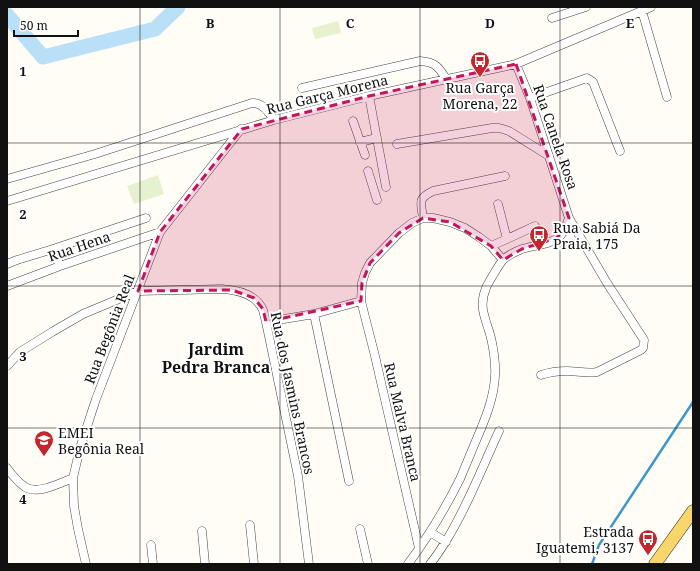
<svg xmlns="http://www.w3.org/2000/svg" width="700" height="571" viewBox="0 0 700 571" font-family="'Noto Serif',serif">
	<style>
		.pitch { fill: #e6f2cf }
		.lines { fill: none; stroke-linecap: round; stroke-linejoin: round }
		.stream { stroke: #3f96cf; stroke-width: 2.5 }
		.river { stroke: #b9e0f7; stroke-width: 15 }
		.street-casing { stroke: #444; stroke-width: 9 }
		.primary-casing { stroke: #222; stroke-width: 13 }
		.street { stroke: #fff; stroke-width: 8 }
		.primary { stroke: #f9d66b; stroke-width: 12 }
		.marked { fill: #c2185b; fill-opacity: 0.2; stroke: #c2185b; stroke-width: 3; stroke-dasharray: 8 5; stroke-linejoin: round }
		.grid { fill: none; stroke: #111; stroke-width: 1; stroke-opacity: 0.55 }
		.labels { text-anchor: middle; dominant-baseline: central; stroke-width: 4; stroke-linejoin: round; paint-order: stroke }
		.poi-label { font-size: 14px; fill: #111; stroke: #fff; text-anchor: start }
		.street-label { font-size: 14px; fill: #111; stroke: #fff }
		.quarter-label { font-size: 16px; font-weight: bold; fill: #111; stroke: #fff }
		.grid-label { font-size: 13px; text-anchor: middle; font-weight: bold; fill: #111; stroke: #fff; stroke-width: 4; stroke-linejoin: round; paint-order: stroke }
	</style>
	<rect width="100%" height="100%" fill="#fffdf5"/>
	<path class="pitch" d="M 338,21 L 341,33 L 315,39 L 312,28 Z
		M 158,175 L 164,194 L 134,204 L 127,186 Z"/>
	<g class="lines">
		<path class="stream" d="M 592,564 L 599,545 L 693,402"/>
		<path class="river" d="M 7,15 L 43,57 L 155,29 L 178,7"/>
		<defs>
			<path id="street" d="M 642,11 L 667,97
				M 552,18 L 586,7
				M 516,64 L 530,98 L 569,218 L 607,283 L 644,340 L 643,348 L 641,350 L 597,372 C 587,374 577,371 567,371 C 558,371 550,372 541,375
				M 302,88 L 420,61 C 435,62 439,67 446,79
				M 369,96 L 386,187
				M 530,98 L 587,78 L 593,82 L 620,151
				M 353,121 L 365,155
				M 360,142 L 377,138
				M 397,144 L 492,128 L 499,128 L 509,131 L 549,156
				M 368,171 L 377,200
				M 7,179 L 95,154 L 252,103 C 262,102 269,112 274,120
				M 7,201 L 274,120 L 369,96 L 516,64 L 651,7
				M 498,204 L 507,239 L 535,226
				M 423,218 C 421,202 417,199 433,191 L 505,176
				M 491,246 L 507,239
				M 53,249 L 60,266
				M 7,264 L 17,260 L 53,249 L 146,218
				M 7,286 L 60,266 L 160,232
				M 314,314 L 349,481
				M 266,322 L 314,314 L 361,301
				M 7,366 L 20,352 L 52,332 L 83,314 L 138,291 L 222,289 C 238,290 256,294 263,310 C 264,314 265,318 266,322 L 298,476 L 309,564
				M 7,468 C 12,475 18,482 25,487 C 38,495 60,483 73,478
				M 250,525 L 254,564
				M 360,529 L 368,564
				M 202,531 L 205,564
				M 430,532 L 446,542
				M 151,545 L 153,564
				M 419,548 L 375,356 L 361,301 L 362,283 L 365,273 L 370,263 L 399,233 L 412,223 L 423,218 L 433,218 L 450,222 L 465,228 L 479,237 L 491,246 L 503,260
				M 86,564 L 78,529 L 74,506 L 73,478 L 80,448 L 96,399 L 160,232 L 241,129
				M 408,564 C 428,537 445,509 460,479 C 465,467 470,455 475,443 C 484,422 494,399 495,376 C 496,365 493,343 489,331 C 484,315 479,305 486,288 C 488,283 500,263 503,260 C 507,256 517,251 522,249 C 534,245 552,245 561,235 C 565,230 567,224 569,218
				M 430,564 C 436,557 441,549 446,541 C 467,507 482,468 499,431"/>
			<path id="primary" d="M 655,564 L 693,511"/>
		</defs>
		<use href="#street" class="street-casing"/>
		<use href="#primary" class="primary-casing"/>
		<use href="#street" class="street"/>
		<use href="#primary" class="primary"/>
	</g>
	<path class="marked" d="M 516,64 L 569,218 L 557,238 L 522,249 L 503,260 L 491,246 L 450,222 L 423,218 L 399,233 L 370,263 L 362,283 L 361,301 L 266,322 L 263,309 L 254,298 L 232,290 L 138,291 L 160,232 L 242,129 L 369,96 Z"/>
	<path class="grid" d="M 140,7 L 140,564M 280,7 L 280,564M 420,7 L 420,564M 560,7 L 560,564M 7,143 L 693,143M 7,286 L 693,286M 7,428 L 693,428"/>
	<defs>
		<symbol id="bus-pin" viewBox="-11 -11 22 30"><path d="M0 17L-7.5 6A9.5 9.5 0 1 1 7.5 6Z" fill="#c4262e" stroke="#fff"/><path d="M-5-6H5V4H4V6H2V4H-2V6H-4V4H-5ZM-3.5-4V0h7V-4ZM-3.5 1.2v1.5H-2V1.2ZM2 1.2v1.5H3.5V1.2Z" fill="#fff"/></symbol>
		<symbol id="school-pin" viewBox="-11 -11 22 30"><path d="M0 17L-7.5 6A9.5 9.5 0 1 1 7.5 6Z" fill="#c4262e" stroke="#fff"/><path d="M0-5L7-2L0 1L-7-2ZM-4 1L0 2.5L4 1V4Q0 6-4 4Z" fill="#fff"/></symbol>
	</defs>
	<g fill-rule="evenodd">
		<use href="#bus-pin" x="469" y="50" width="22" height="30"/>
		<use href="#bus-pin" x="528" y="224" width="22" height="30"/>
		<use href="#school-pin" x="33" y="429" width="22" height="30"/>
		<use href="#bus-pin" x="637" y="528" width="22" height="30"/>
	</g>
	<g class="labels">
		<g class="poi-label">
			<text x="480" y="87" text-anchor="middle">Rua Garça<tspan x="480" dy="16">Morena, 22</tspan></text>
			<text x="553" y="227">Rua Sabiá Da<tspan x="553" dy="16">Praia, 175</tspan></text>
			<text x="58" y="432">EMEI<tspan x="58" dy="16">Begônia Real</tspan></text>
			<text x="634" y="531" text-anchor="end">Estrada<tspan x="634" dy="16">Iguatemi, 3137</tspan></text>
		</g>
		<g class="street-label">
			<text transform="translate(327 94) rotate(-14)">Rua Garça Morena</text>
			<text transform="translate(556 137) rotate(71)">Rua Canela Rosa</text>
			<text transform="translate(79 246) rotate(-19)">Rua Hena</text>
			<text transform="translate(109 329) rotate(-69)">Rua Begônia Real</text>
			<text transform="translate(293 393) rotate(78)">Rua dos Jasmins Brancos</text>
			<text transform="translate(403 422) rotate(77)">Rua Malva Branca</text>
		</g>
		<g class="quarter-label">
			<text x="216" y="349">Jardim<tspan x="216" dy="18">Pedra Branca</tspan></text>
		</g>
	</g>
	<g class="grid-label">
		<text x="210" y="28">B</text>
		<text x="350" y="28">C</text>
		<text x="490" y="28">D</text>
		<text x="630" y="28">E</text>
		<text x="23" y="76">1</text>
		<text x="23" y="219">2</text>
		<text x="23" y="361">3</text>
		<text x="23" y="504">4</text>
	</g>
	<rect width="700" height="571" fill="none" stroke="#111111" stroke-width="16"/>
	<path d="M14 30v6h64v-6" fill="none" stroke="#111111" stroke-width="2"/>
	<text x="20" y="30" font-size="12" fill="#111111" stroke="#ffffff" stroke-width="3" paint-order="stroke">50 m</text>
</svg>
